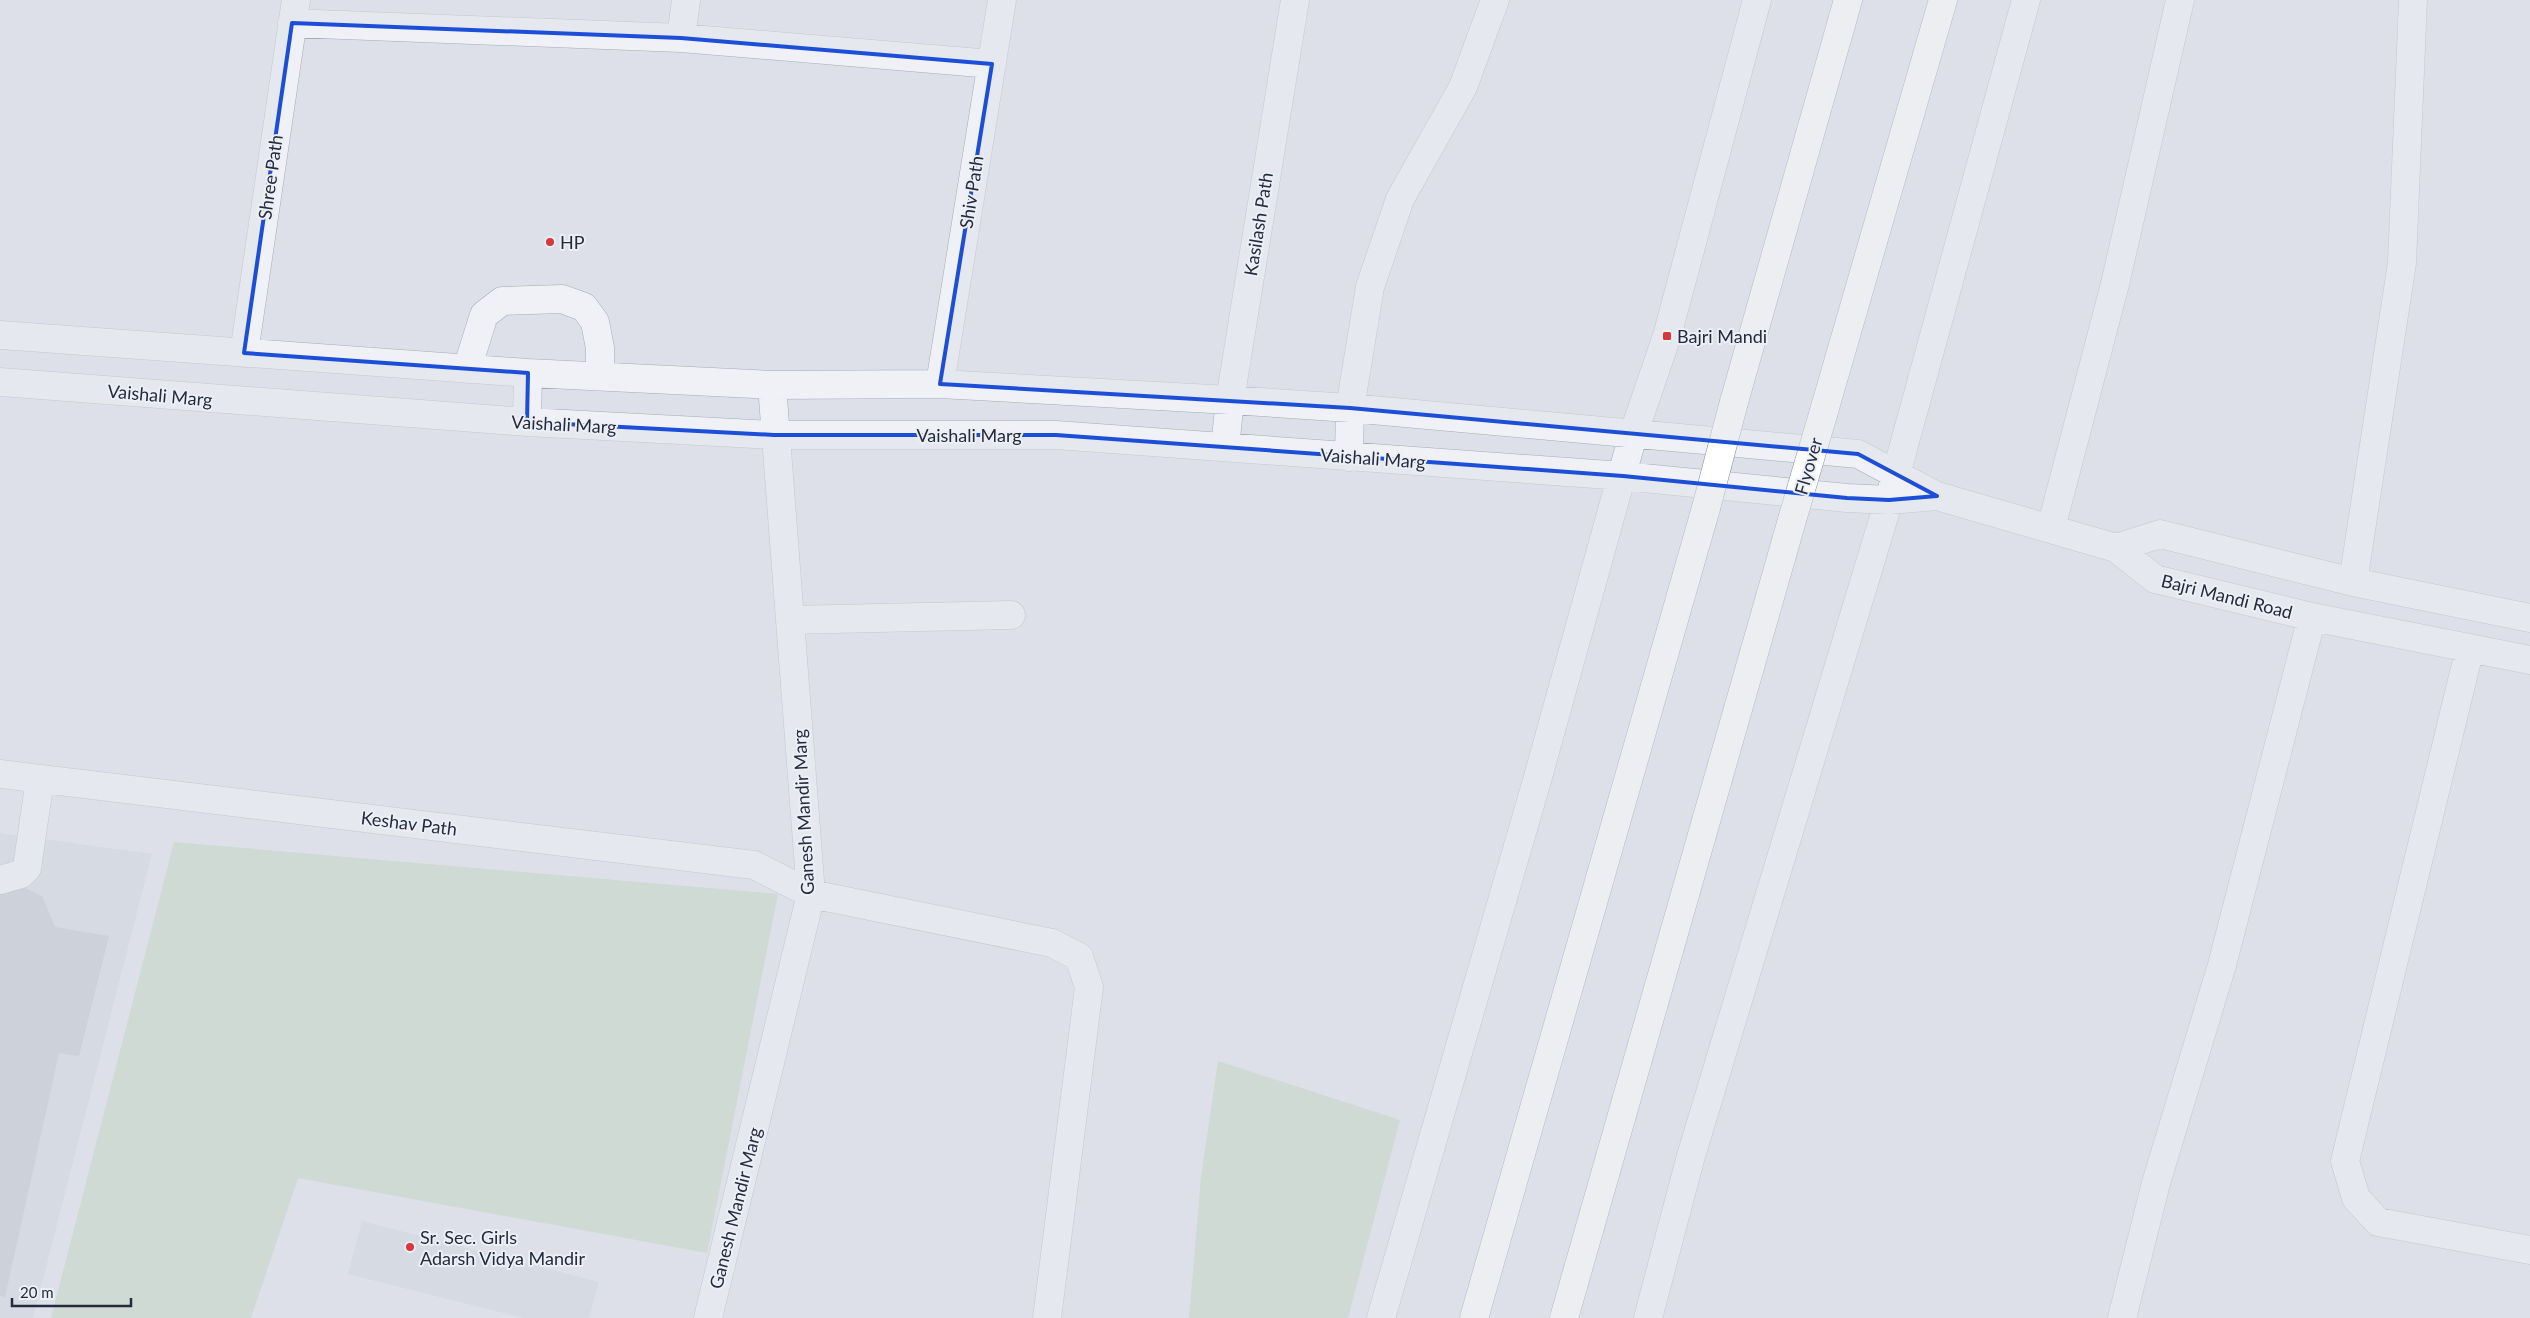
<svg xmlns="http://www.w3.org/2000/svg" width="2530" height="1318" viewBox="0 0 2530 1318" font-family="Lato,sans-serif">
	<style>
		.built { fill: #ced2dd }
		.green { fill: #c0d2bd }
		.building { fill: #b9becb }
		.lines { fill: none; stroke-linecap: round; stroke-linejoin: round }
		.minor-casing { stroke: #a6aab5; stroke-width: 29 }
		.highway-casing { stroke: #838b9f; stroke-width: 29 }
		.minor { stroke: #eff1f6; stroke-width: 28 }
		.highway { stroke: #fff; stroke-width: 28 }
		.highway-bridge-casing { stroke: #838b9f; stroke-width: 29; stroke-linecap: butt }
		.highway-bridge { stroke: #fff; stroke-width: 28 }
		.marked { fill: none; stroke: #1d4ed8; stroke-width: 4; stroke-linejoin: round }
		.poi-dot { fill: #d6383c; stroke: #eceff5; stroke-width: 2 }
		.labels { text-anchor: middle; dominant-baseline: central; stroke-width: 4; stroke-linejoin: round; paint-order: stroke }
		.street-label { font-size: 18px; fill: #252b3f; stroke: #eceff5 }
		.poi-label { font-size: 18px; fill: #252b3f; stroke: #eceff5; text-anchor: start }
	</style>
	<rect width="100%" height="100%" fill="#dde0e8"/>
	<path class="built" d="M 0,833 L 152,854 L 33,1318 L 0,1318 Z
		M 362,1221 L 599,1282 L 589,1318 L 523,1318 L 348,1274 Z"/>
	<path class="green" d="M 174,842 L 778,894 L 707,1253 L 298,1178 L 251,1318 L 51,1318 Z
		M 1218,1061 L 1400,1120 L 1348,1318 L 1189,1318 L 1201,1177 Z"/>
	<path class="building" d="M 9,881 L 42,896 L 55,927 L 109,936 L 79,1056 L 59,1053 L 5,1297 L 0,1296 L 0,884 Z"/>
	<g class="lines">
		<defs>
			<path id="minor" d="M 292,23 L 681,38 L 992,64
				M 681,38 L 686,0
				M 0,335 L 528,373 L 772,385 L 940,384 L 1230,400 L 1350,408 L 1858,454 L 1937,496 L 2116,548 L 2155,579 L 2312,617 L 2530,660
				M 244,353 L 296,0
				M 467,369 L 484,315 L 502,301 L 562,299 L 584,307 L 595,322 L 600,348 L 600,376
				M 0,382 L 527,422 L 774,435 L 1056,435 L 1623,476 L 1847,498 L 1889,500 L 1937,496
				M 940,384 L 1002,0
				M 527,422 L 528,373
				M 1225,447 L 1230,400 L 1295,0
				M 1349,457 L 1350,408 L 1370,287 L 1400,199 L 1463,87 L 1495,0
				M 2051,528 L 2115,284 L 2180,0
				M 2116,548 L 2160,534 L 2353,582 L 2530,618
				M 2353,582 L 2402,263 L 2413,0
				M 790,620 L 1011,615
				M 2470,648 L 2345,1161 L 2356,1198 L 2378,1222 L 2530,1250
				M 0,774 L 754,865 L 811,894 L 1052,943 L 1079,957 L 1089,987 L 1047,1318
				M 0,880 L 21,874 L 27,868 L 40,779
				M 708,1318 L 811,894 L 772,385
				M 1381,1318 L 1536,784 L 1633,435 L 1667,336 L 1757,0
				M 1648,1318 L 1691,1156 L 1889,500 L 2026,0
				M 2122,1318 L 2156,1183 L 2222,965 L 2312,617"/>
			<path id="highway" d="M 1734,402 L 1848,0
				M 1824,411 L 1943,0
				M 1474,1318 L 1706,508
				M 1564,1318 L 1792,520"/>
		</defs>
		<use href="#minor" class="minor-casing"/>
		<use href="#highway" class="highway-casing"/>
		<use href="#minor" class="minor"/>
		<use href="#highway" class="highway"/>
		<defs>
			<path id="highway-bridge" d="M 1706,508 L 1734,402
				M 1792,520 L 1824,411"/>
		</defs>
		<use href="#highway-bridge" class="highway-bridge-casing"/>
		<use href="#highway-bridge" class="highway-bridge"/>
	</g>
	<path d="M0 0H2530V1318H0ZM 292,23 L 681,38 L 992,64 L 940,384 L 1350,408 L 1858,454 L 1937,496 L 1889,500 L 1847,498 L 1623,476 L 1056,435 L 774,435 L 527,422 L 528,373 L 244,353 Z" fill="#dde0e8" fill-opacity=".55" fill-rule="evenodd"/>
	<path class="marked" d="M 292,23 L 681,38 L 992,64 L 940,384 L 1350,408 L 1858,454 L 1937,496 L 1889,500 L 1847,498 L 1623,476 L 1056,435 L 774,435 L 527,422 L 528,373 L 244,353 Z"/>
	<g class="poi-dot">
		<circle cx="550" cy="242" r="5"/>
		<rect x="1662" y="331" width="10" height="10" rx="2.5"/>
		<circle cx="410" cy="1247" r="5"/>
	</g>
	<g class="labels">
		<g class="street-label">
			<text transform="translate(270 177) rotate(-82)">Shree Path</text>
			<text transform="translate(971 192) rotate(-81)">Shiv Path</text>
			<text transform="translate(1258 224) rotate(-81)">Kasilash Path</text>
			<text transform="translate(160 395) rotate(5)">Vaishali Marg</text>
			<text transform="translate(564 424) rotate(3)">Vaishali Marg</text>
			<text x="969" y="435">Vaishali Marg</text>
			<text transform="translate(1373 458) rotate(4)">Vaishali Marg</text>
			<text transform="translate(1808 466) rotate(-74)">Flyover</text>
			<text transform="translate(2227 596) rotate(14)">Bajri Mandi Road</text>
			<text transform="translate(803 812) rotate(-93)">Ganesh Mandir Marg</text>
			<text transform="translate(409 823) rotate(7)">Keshav Path</text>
			<text transform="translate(735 1208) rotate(-76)">Ganesh Mandir Marg</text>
		</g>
		<g class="poi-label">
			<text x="560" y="242">HP</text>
			<text x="1677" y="336">Bajri Mandi</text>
			<text x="420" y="1237">Sr. Sec. Girls<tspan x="420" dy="21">Adarsh Vidya Mandir</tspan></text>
		</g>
	</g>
	<path d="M12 1298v8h119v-8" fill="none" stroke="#252b3f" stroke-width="2.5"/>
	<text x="20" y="1298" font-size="15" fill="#252b3f" stroke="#eceff5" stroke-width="4" paint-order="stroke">20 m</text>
</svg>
